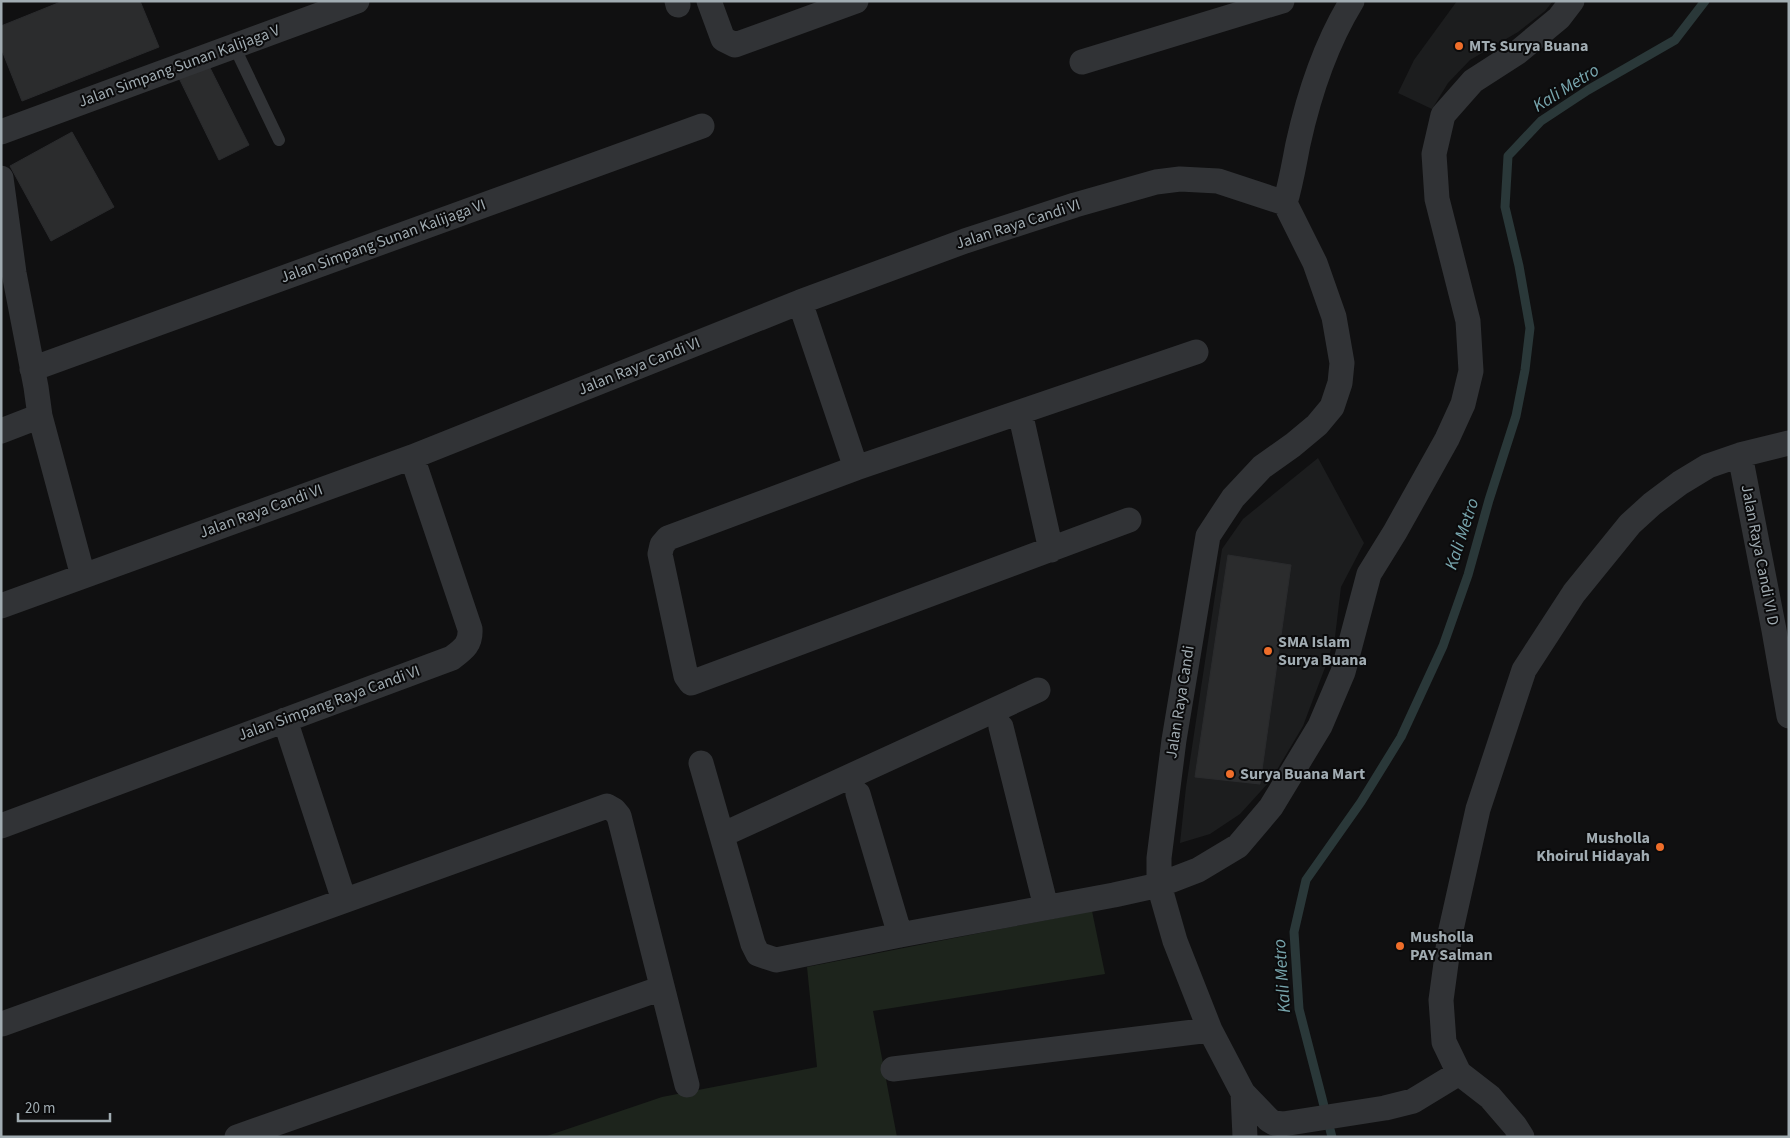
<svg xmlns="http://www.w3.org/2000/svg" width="1790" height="1138" viewBox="0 0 1790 1138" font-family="'Source Sans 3',sans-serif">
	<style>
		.built { fill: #1c1d1e }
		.green { fill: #1d241c }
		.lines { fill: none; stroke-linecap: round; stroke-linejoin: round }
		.stream { stroke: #2a3839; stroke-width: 9 }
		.building { fill: #2b2c2d; stroke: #2a2b2d }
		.service { stroke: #313336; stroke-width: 12 }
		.minor { stroke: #313336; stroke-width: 25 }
		.poi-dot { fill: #ef6e2a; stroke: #0b0b0c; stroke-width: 2 }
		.labels { text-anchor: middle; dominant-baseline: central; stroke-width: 4; stroke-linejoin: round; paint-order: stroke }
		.poi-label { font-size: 16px; font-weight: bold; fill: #a1acb2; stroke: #0b0b0c; text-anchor: start }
		.street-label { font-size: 16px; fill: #a1acb2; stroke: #0b0b0c }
		.water-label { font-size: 18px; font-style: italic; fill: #78a6ae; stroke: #0b0b0c }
	</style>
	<rect width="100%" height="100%" fill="#101011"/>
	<path class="built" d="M 1457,1 L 1553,1 L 1545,11 L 1518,32 L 1470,60 L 1448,83 L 1432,109 L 1398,93 L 1414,60 Z
		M 1318,458 L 1364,543 L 1341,587 L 1335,637 L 1326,665 L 1303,726 L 1271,780 L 1240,814 L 1210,834 L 1180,843 L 1186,787 L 1222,549 L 1243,519 Z"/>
	<path class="green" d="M 1092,911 L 1105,974 L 873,1011 L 897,1137 L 544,1137 L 662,1097 L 817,1067 L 807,967 Z"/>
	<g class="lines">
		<path class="stream" d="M 1332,1137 L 1299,1009 L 1294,932 L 1306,880 L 1361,802 L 1401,737 L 1443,646 L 1468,575 L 1489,500 L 1516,416 L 1525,370 L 1530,328 L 1519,266 L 1505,207 L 1508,156 L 1541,121 L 1588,90 L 1675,40 L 1705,1"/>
	</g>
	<path class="building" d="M 63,1 L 140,1 L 159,47 L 22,101 L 1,48 L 1,26 Z
		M 207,62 L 249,145 L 219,160 L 178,76 Z
		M 72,132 L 114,207 L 51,241 L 10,166 Z
		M 1228,555 L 1291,565 L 1260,784 L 1195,777 Z"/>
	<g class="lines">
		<path class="service" d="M 234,46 L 279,140"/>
		<path class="minor" d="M 677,1 L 678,5
			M 709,1 L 723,39 L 735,45 L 856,1
			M 1082,62 L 1282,1
			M 1,132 L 357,1
			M 1,178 L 14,273 L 36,387 L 40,416 L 83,576
			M 1285,203 L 1315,263 L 1334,317 L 1342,363 L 1340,383 L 1332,407 L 1317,425 L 1293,445 L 1262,467 L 1233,498 L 1208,536 L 1174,740 L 1159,858 L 1159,885 L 1175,941 L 1210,1030 L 1243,1093 L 1269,1120 L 1274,1123 L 1283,1124 L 1385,1108 L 1413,1101 L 1459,1073
			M 1285,203 C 1291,183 1294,164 1298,144 C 1309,94 1325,45 1352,1
			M 800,302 L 856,468 L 668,538 L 662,545 L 660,554 L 686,676 L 691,683 L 1129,520
			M 32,369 L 702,126
			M 1020,412 L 1196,352
			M 1,431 L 40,416
			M 1740,455 L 1774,630 L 1789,716
			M 856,468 L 1020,412 L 1051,550
			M 1,606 L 412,457 L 800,302 L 965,241 L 1075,205 L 1156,182 L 1180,179 L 1218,181 L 1285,203
			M 285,720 L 344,900
			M 1001,727 L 1046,907
			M 701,763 L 753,944 L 758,954 L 776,960 L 900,935 L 1114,895 L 1159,885 L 1198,870 L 1238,846 L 1271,807 L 1320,726 L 1343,672 L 1369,574 L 1395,532 L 1447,439 L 1463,404 L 1471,371 L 1468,321 L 1437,199 L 1434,154 L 1443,115 L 1473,81 L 1518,52 L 1559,18 L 1572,1
			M 858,794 L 900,935
			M 1,826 L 452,658 C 464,649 471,644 470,629 L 412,457
			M 722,835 L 1038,690
			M 2,1024 L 607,806 L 614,810 L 619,816 L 687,1085
			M 893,1069 L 1210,1030
			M 1243,1093 L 1245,1137
			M 237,1137 L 662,988
			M 1522,1137 L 1515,1126 L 1490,1097 L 1459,1073 L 1444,1042 L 1441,1000 L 1450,934 L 1478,809 L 1524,670 L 1574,593 L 1630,524 L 1652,504 L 1680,483 L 1708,466 L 1740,455 L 1789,443"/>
	</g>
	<g class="poi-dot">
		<circle cx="1459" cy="46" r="5"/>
		<circle cx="1268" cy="651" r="5"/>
		<circle cx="1230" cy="774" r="5"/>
		<circle cx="1660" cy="847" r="5"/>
		<circle cx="1400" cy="946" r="5"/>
	</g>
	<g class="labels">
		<g class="poi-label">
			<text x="1469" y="46">MTs Surya Buana</text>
			<text x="1278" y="642">SMA Islam<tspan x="1278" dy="18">Surya Buana</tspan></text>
			<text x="1240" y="774">Surya Buana Mart</text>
			<text x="1650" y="838" text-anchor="end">Musholla<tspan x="1650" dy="18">Khoirul Hidayah</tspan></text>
			<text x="1410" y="937">Musholla<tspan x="1410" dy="18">PAY Salman</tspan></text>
		</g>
		<g class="street-label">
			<text transform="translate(179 66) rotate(-20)">Jalan Simpang Sunan Kalijaga V</text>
			<text transform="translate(1018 224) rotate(-18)">Jalan Raya Candi VI</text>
			<text transform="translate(383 241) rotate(-20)">Jalan Simpang Sunan Kalijaga VI</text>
			<text transform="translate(639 366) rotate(-22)">Jalan Raya Candi VI</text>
			<text transform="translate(261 511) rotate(-20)">Jalan Raya Candi VI</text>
			<text transform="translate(1760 555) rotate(79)">Jalan Raya Candi VI D</text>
			<text transform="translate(1180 702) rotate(-81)">Jalan Raya Candi</text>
			<text transform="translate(329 703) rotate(-20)">Jalan Simpang Raya Candi VI</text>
		</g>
		<g class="water-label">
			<text transform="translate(1566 88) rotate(-32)">Kali Metro</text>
			<text transform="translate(1462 534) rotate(-72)">Kali Metro</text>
			<text transform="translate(1282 976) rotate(-94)">Kali Metro</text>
		</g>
	</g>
	<rect width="1790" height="1138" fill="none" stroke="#a1acb2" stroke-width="5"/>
	<path d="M18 1113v8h92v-8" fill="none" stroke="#a1acb2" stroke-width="2.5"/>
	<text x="25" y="1113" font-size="15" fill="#a1acb2" stroke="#0b0b0c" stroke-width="4" paint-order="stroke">20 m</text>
</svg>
